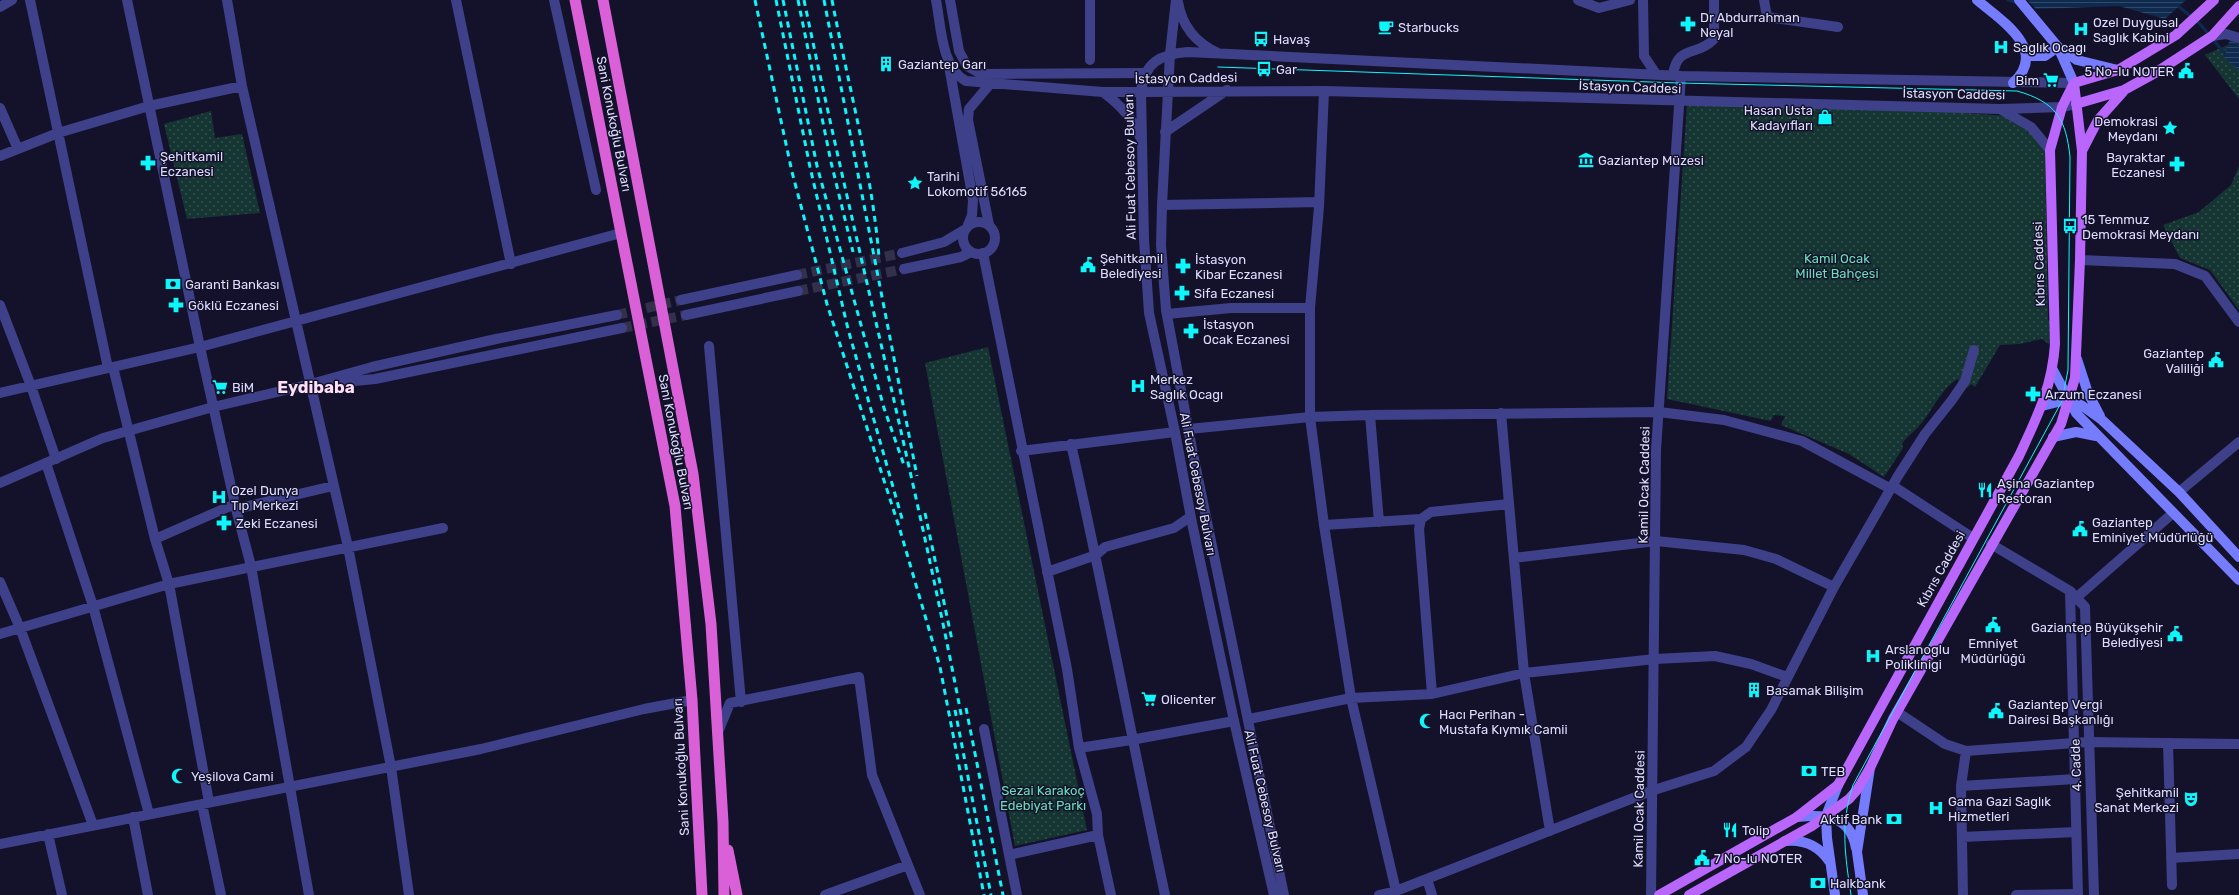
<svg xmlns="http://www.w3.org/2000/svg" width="2239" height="895" viewBox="0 0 2239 895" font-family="Rubik,sans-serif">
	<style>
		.park { fill: url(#park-dots) }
		.water { fill: url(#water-rules) }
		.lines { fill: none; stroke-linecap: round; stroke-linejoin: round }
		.stream { stroke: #0e2a4e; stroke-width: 3 }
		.tertiary-tunnel { stroke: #32304b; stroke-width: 10; stroke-dasharray: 10 5; stroke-linecap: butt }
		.minor { stroke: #3e418a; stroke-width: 10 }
		.tertiary { stroke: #3e418a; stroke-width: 10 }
		.secondary { stroke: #757cfd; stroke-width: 10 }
		.primary { stroke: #b966fd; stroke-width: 10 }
		.trunk { stroke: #da60d8; stroke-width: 11 }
		.tram { stroke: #0cf6fb; stroke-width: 1 }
		.rail { stroke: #0cf6fb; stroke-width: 3; stroke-dasharray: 6 5; stroke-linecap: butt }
		.labels { text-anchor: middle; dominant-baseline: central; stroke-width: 3; stroke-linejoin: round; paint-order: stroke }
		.poi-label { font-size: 13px; fill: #deddfe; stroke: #14122b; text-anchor: start }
		.street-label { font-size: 13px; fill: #deddfe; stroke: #14122b }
		.park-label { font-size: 13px; fill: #68dfb8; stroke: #14122b }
		.district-label { font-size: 17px; font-weight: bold; fill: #fedff5; stroke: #14122b }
	</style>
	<defs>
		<pattern id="park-dots" width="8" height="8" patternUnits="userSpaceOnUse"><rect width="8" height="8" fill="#153532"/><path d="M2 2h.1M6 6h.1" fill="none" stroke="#375251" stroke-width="1.8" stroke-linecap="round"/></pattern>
		<pattern id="water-rules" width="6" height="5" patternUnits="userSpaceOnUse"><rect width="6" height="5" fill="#0e2a4e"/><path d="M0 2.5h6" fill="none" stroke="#314869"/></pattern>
	</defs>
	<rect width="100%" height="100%" fill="#14122b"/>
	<path class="park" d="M 2239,40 L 2239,99 L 2205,55 Z
		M 1687,105 L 1916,110 L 2010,116 L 2041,142 L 2045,152 L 2048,320 L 2051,322 L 2050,345 L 2042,339 L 2020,344 L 2000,345 L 1975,387 L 1971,384 L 1967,388 L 1960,385 L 1958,379 C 1941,388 1932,412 1919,426 C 1913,433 1906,437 1902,444 L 1903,448 L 1884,477 L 1849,454 L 1781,425 L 1785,416 L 1774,415 L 1771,421 L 1667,399 Z
		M 211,111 L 215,138 L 242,134 L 260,213 L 187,219 L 164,124 Z
		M 2239,166 L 2239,310 L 2210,270 L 2180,258 L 2163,225 L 2199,212 L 2231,185 Z
		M 988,347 L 1087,830 L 1015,846 L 925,363 Z"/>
	<path class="water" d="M 2027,0 L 2186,0 L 2165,19 L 2119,6 L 2036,9 Z
		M 2231,38 L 2239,46 L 2239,71 L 2223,56 Z"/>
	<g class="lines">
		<path class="stream" d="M 2008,0 L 2016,2
			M 2177,5 L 2200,24 L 2226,55"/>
		<path class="tertiary-tunnel" d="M 797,275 L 902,253
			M 798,291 L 904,269
			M 617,315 L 681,300
			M 622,328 L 686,315"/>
		<path class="minor" d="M 30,0 L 108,368
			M 227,0 L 242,86 L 348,547 L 391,767 L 409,895
			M 456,0 L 511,264
			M 554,0 L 596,190
			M 936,0 C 941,25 941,68 966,81 L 1103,92 L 1141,92
			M 950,0 L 959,51 L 967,66 L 981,74 L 1144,73
			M 1578,0 L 1599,8 L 1630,0
			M 1643,0 L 1644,56 L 1656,74
			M 1764,0 L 1767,17 L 1838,27
			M 1090,60 L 1090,0
			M 949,66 L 973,200 L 972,215 L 968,225
			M 1673,75 C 1677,44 1698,57 1714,39 L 1714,0
			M 1324,91 L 1319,207 L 1310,308 L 1310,417 L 1324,525 L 1351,698 L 1396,891
			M 0,108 L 18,149
			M 0,156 L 58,133 L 149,106 L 242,86
			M 1162,205 L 1319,202
			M 989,225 L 968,120 L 969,109 L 990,84
			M 983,253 L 1067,669 L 1079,748 L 1097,814 L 1098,835 L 1009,855
			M 2080,260 L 2175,264 L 2205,276 L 2239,322
			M 0,305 L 31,386 L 56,459
			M 1167,314 L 1231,308 L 1310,308
			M 709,346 L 741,702
			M 113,367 L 155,539 L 169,584 L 209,802
			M 0,393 L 200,347 L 621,233
			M 1501,413 L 1524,673 L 1550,831
			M 1370,415 L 1379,522
			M 1189,429 L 1310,417 L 1370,415 L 1659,412 L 1724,420 L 1802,441 L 1891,489
			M 1071,444 C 1105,594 1133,745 1165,895
			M 1021,451 L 1175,432
			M 46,463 L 93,606 L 149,814
			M 1893,486 L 1973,538
			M 2179,492 L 2239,442
			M 236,509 L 333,486
			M 1324,525 L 1421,519
			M 155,539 L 235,504
			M 1514,558 L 1656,541 L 1744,550 L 1776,559 L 1834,587
			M 1047,572 L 1096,555 L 1105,547 L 1174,528 L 1190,517
			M 0,582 L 20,628 L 93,825
			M 2076,598 L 2173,513
			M 0,634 L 169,584 L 443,528
			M 1432,694 L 1419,529 L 1421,519 L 1431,512 L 1509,504
			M 1897,712 L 1945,744 L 1966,751 L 2088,742 L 2239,744
			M 1249,719 L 1351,698 L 1432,694 L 1524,673 L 1655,659 L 1715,656 L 1751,664 L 1787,677
			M 984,729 L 1017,895
			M 718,732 L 730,703 L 859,677 L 872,775 L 920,895
			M 2168,743 L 2172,885
			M 1079,748 L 1131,740 L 1234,721
			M 1961,786 L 2075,779
			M 202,804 L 221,895
			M 133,817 L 148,895
			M 48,834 L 62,895
			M 1098,835 L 1111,895
			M 1962,837 L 2076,832
			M 0,844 L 481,749 L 644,709 L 692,700
			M 2171,858 L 2239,854
			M 1427,879 L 1432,895
			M 825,895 L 908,865
			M 1379,895 L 1396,891 L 1651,791 L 1714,771 L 1746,747 L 1771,710 L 1834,587 L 1898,476 L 1925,434 L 1952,400 L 1965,381 L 1974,350
			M 1963,895 L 1961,786 L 1966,751
			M 2016,895 L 2078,894"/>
		<path class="tertiary" d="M 127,0 L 200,347 L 236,509 L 251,566 L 309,895
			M 1176,0 L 1170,54 L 1162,205 L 1161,245 L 1166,310 L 1192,449 L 1284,895
			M 1178,2 C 1182,26 1196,43 1218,53
			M 0,7 L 12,0
			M 2212,36 L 2226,34 L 2239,38
			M 1103,92 C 1120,105 1132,117 1140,137
			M 1141,92 L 1324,91 L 2000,109 L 2062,107 L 2076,104
			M 2000,109 L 2031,127 L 2050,150
			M 1165,132 L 1227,90
			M963 238a16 16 0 1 1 32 0a16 16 0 1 1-32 0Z
			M 902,253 L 944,242 L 964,230
			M 904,269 L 961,257 L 971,252
			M 681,300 L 797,275
			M 686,315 L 798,291
			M 333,383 L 375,379 L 622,328
			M 0,483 L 103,438 L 213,407 L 311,384 L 372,367 L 496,339 L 617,315
			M 1991,544 L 2070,591 L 2078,895
			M 2070,591 L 2085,607 L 2094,895
			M 1274,895 L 1234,721 L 1192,523 L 1175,432 L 1149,313 L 1144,239 L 1141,92 C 1144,62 1161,54 1188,52 L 1681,76 L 2074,83
			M 1651,895 L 1656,450 L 1681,76"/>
		<path class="secondary" d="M 1977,0 C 2002,21 2049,50 2013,83
			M 2019,0 L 2058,47 L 2074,83
			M 2026,56 L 2045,56 L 2058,47 L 2077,60 L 2118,70
			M 2077,359 L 2088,393 L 2100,416
			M 2053,370 L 2076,413 L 2239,580
			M 2042,406 L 2062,401 L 2077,402 L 2102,420 L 2179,492 L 2239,557
			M 2053,437 L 2076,432 L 2096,436
			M 1797,817 C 1825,814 1850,815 1856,848
			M 1785,841 C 1804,839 1819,846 1829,861
			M 1835,895 L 1827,838 L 1826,816 L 1838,785
			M 1863,895 L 1857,852 L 1870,768"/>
		<path class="primary" d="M 2076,104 L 2124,90 L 2155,73 L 2212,36 L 2239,6
			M 2082,151 L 2098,120 L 2123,92
			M 1659,895 L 1797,817 L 1838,785 L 2019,456 C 2037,417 2052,388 2055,344 L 2050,150 L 2062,107 L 2074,83 L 2118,70 L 2176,35 L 2214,0
			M 1689,895 L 1812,826 L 1849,799 L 1857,790 L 1870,768 L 1893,719 L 2061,424 L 2075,378 L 2080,260 L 2082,151 L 2074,83"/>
		<path class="trunk" d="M 575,0 L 675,506 L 692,700 L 702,895
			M 603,0 L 693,474 L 711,624 L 723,822 L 724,895
			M 728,850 L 737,895"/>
		<path class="tram" d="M 1218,67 L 1680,83 L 2017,91 C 2056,102 2066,119 2070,157 L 2068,370 L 2062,401 L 1853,785 C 1840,824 1845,855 1851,895"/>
		<path class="rail" d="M 755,0 L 792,172 L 827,304 L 900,530 L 940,667 L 984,895
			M 776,0 L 810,167 L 848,329 L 903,522
			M 783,0 L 817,166 L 884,408 L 905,468
			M 798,0 L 831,162 L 853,252
			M 804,0 C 854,240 916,478 962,719
			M 824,0 L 917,476
			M 832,0 C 848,84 872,172 879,257
			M 925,513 L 952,640
			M 966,708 L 1003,895
			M 955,710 L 991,895"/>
	</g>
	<defs>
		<symbol id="pharmacy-bare" viewBox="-9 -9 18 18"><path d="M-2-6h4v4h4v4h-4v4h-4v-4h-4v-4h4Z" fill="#0cf6fb" stroke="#14122b" stroke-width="2.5" paint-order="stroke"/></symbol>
		<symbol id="cafe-bare" viewBox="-9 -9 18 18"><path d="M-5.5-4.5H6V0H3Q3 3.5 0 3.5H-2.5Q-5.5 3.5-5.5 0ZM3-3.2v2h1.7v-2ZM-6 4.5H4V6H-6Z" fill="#0cf6fb" stroke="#14122b" stroke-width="2.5" paint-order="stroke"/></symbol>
		<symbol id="hospital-bare" viewBox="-9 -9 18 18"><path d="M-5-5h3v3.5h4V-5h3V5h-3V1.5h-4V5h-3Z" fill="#0cf6fb" stroke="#14122b" stroke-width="2.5" paint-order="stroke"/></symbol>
		<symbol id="bus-bare" viewBox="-9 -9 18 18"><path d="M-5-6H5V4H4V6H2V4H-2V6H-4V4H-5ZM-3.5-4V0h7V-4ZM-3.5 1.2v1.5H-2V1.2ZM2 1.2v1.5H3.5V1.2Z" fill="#0cf6fb" stroke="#14122b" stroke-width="2.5" paint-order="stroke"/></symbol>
		<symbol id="building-bare" viewBox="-9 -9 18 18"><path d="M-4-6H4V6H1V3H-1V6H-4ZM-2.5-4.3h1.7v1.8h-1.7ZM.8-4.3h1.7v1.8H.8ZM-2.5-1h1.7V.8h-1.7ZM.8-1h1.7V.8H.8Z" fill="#0cf6fb" stroke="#14122b" stroke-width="2.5" paint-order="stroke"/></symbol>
		<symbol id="civic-bare" viewBox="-9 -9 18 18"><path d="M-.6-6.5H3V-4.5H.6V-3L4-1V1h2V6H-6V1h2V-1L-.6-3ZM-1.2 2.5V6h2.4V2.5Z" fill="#0cf6fb" stroke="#14122b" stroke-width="2.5" paint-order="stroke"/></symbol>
		<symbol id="supermarket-bare" viewBox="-9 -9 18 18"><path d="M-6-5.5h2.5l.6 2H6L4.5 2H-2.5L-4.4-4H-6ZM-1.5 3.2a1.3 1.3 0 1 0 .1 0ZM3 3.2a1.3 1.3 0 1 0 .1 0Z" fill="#0cf6fb" stroke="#14122b" stroke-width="2.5" paint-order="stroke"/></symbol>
		<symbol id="shop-bare" viewBox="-9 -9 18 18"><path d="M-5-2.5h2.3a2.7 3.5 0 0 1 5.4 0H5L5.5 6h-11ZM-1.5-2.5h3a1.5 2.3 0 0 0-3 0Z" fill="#0cf6fb" stroke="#14122b" stroke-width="2.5" paint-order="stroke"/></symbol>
		<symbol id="sight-bare" viewBox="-9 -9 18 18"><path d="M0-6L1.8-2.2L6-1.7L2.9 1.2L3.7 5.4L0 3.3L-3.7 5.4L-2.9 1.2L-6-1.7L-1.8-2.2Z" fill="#0cf6fb" stroke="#14122b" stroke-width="2.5" paint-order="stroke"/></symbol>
		<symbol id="museum-bare" viewBox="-9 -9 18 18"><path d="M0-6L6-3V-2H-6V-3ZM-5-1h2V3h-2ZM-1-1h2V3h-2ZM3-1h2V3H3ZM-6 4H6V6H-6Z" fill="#0cf6fb" stroke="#14122b" stroke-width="2.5" paint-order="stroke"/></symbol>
		<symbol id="bank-bare" viewBox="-9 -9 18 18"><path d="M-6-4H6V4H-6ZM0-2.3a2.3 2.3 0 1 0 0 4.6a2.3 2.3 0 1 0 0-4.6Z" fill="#0cf6fb" stroke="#14122b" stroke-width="2.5" paint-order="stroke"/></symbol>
		<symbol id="restaurant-bare" viewBox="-9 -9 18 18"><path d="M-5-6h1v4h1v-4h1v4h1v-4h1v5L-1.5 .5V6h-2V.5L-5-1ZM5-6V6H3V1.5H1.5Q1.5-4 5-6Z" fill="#0cf6fb" stroke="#14122b" stroke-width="2.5" paint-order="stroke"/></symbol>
		<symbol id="mosque-bare" viewBox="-9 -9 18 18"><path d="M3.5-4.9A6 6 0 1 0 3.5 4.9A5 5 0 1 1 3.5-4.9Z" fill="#0cf6fb" stroke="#14122b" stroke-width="2.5" paint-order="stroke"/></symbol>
		<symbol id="theatre-bare" viewBox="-9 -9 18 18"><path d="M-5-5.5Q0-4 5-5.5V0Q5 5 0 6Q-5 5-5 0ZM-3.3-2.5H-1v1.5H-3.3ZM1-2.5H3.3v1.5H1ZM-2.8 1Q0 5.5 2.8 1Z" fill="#0cf6fb" stroke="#14122b" stroke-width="2.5" paint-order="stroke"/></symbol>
	</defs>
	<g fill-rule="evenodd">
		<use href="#pharmacy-bare" x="1677" y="13" width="22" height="22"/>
		<use href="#cafe-bare" x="1375" y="16" width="22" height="22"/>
		<use href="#hospital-bare" x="2070" y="18" width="22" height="22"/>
		<use href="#bus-bare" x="1250" y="28" width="22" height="22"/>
		<use href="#hospital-bare" x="1990" y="36" width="22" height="22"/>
		<use href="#building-bare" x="875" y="53" width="22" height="22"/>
		<use href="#bus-bare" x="1253" y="58" width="22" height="22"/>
		<use href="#civic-bare" x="2175" y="60" width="22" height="22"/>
		<use href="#supermarket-bare" x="2040" y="69" width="22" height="22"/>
		<use href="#shop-bare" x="1814" y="106" width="22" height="22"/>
		<use href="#sight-bare" x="2159" y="117" width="22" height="22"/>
		<use href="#museum-bare" x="1575" y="149" width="22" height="22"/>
		<use href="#pharmacy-bare" x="137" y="152" width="22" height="22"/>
		<use href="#pharmacy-bare" x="2166" y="153" width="22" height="22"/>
		<use href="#sight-bare" x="904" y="172" width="22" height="22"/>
		<use href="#bus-bare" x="2059" y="215" width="22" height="22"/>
		<use href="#civic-bare" x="1077" y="254" width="22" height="22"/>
		<use href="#pharmacy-bare" x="1172" y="255" width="22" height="22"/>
		<use href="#bank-bare" x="162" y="273" width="22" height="22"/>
		<use href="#pharmacy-bare" x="1171" y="282" width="22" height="22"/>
		<use href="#pharmacy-bare" x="165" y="294" width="22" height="22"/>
		<use href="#pharmacy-bare" x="1180" y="320" width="22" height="22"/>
		<use href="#civic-bare" x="2205" y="349" width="22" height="22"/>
		<use href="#hospital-bare" x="1127" y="375" width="22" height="22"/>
		<use href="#supermarket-bare" x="209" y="376" width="22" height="22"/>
		<use href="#pharmacy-bare" x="2022" y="383" width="22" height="22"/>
		<use href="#restaurant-bare" x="1974" y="479" width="22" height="22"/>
		<use href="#hospital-bare" x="208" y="486" width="22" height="22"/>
		<use href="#pharmacy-bare" x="213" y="512" width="22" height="22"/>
		<use href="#civic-bare" x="2069" y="518" width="22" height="22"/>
		<use href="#civic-bare" x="1982" y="614" width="22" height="22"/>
		<use href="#civic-bare" x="2164" y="623" width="22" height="22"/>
		<use href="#hospital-bare" x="1862" y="645" width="22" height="22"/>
		<use href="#building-bare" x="1743" y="679" width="22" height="22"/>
		<use href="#supermarket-bare" x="1138" y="688" width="22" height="22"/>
		<use href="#civic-bare" x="1985" y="700" width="22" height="22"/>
		<use href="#mosque-bare" x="1416" y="710" width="22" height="22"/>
		<use href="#bank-bare" x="1798" y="760" width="22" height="22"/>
		<use href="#mosque-bare" x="168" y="765" width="22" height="22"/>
		<use href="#theatre-bare" x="2180" y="788" width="22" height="22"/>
		<use href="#hospital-bare" x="1925" y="797" width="22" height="22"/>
		<use href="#bank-bare" x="1883" y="808" width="22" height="22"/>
		<use href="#restaurant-bare" x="1719" y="819" width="22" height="22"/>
		<use href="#civic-bare" x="1691" y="847" width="22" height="22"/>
		<use href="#bank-bare" x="1807" y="872" width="22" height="22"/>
	</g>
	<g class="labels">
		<g class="poi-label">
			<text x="1700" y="17">Dr Abdurrahman<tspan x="1700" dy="15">Neyal</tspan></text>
			<text x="2093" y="22">Ozel Duygusal<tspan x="2093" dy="15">Saglık Kabini</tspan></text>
			<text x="1398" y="27">Starbucks</text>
			<text x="1273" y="39">Havaş</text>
			<text x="2013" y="47">Saglık Ocagı</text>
			<text x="898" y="64">Gaziantep Garı</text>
			<text x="1276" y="69">Gar</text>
			<text x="2174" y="71" text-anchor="end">5 No-lu NOTER</text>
			<text x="2039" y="80" text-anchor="end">Bim</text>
			<text x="1813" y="110" text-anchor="end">Hasan Usta<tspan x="1813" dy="15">Kadayıfları</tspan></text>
			<text x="2158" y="121" text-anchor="end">Demokrasi<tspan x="2158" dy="15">Meydanı</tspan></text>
			<text x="160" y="156">Şehitkamil<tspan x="160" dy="15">Eczanesi</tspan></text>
			<text x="2165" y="157" text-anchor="end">Bayraktar<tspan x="2165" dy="15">Eczanesi</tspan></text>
			<text x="1598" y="160">Gaziantep Müzesi</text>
			<text x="927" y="176">Tarihi<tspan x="927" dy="15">Lokomotif 56165</tspan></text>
			<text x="2082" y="219">15 Temmuz<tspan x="2082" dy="15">Demokrasi Meydanı</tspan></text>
			<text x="1100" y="258">Şehitkamil<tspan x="1100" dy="15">Belediyesi</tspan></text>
			<text x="1195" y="259">İstasyon<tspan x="1195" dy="15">Kibar Eczanesi</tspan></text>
			<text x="185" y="284">Garanti Bankası</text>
			<text x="1194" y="293">Sifa Eczanesi</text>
			<text x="188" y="305">Göklü Eczanesi</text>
			<text x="1203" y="324">İstasyon<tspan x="1203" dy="15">Ocak Eczanesi</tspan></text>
			<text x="2204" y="353" text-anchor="end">Gaziantep<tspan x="2204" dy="15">Valiliği</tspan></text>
			<text x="1150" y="379">Merkez<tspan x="1150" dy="15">Saglık Ocagı</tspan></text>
			<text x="232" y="387">BiM</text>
			<text x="2045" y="394">Arzum Eczanesi</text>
			<text x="1997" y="483">Aşina Gaziantep<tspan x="1997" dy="15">Restoran</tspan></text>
			<text x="231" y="490">Ozel Dunya<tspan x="231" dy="15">Tıp Merkezi</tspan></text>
			<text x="2092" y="522">Gaziantep<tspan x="2092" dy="15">Eminiyet Müdürlüğü</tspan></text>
			<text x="236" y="523">Zeki Eczanesi</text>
			<text x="2163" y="627" text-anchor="end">Gaziantep Büyükşehir<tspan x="2163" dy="15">Belediyesi</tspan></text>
			<text x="1993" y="643" text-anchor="middle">Emniyet<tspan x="1993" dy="15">Müdürlüğü</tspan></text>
			<text x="1885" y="649">Arslanoglu<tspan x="1885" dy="15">Poliklinigi</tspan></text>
			<text x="1766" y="690">Basamak Bilişim</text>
			<text x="1161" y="699">Olicenter</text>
			<text x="2008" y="704">Gaziantep Vergi<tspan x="2008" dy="15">Dairesi Başkanlığı</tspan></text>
			<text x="1439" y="714">Hacı Perihan -<tspan x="1439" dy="15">Mustafa Kıymık Camii</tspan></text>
			<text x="1821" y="771">TEB</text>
			<text x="191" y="776">Yeşilova Cami</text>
			<text x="2179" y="792" text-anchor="end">Şehitkamil<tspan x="2179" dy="15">Sanat Merkezi</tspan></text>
			<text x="1948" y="801">Gama Gazi Saglık<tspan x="1948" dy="15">Hizmetleri</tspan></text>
			<text x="1882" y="819" text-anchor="end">Aktif Bank</text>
			<text x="1742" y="830">Tolip</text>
			<text x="1714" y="858">7 No-lu NOTER</text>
			<text x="1830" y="883">Halkbank</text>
		</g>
		<g class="street-label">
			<text transform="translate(1186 78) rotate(-1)">İstasyon Caddesi</text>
			<text transform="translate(1630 87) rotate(2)">İstasyon Caddesi</text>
			<text transform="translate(1954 94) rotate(1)">İstasyon Caddesi</text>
			<text transform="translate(614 124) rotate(79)">Sani Konukoğlu Bulvarı</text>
			<text transform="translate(1130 167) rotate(-91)">Ali Fuat Cebesoy Bulvarı</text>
			<text transform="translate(2039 264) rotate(-92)">Kıbrıs Caddesi</text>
			<text transform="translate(676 442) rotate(79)">Sani Konukoğlu Bulvarı</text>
			<text transform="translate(1198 484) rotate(79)">Ali Fuat Cebesoy Bulvarı</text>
			<text transform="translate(1644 485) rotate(-89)">Kamil Ocak Caddesi</text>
			<text transform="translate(1941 569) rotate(-61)">Kıbrıs Caddesi</text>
			<text transform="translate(2076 765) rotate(-92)">4. Cadde</text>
			<text transform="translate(681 767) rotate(-93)">Sani Konukoğlu Bulvarı</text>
			<text transform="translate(1265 801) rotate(77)">Ali Fuat Cebesoy Bulvarı</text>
			<text transform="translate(1639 809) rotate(-89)">Kamil Ocak Caddesi</text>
		</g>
		<g class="park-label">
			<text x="1837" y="258">Kamil Ocak<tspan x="1837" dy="15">Millet Bahçesi</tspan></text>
			<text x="1043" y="790">Sezai Karakoç<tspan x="1043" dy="15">Edebiyat Parkı</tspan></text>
		</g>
		<g class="district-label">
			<text x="316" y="387">Eydibaba</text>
		</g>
	</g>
</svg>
